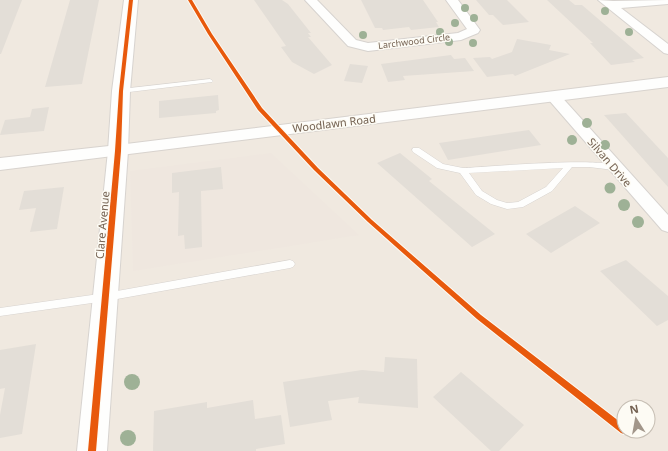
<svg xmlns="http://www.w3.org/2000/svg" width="668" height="451" viewBox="0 0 668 451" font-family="'Noto Sans',sans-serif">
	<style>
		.residential { fill: #f0e9e0; fill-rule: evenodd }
		.commercial { fill: #efe7df }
		.building { fill: #e3ded7 }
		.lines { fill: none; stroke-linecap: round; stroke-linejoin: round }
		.service-casing { stroke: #d7d3cf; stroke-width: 1 }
		.minor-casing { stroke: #d7d3cf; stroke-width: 2 }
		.tertiary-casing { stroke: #d7d3cf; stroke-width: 2 }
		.secondary-casing { stroke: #d8d3ce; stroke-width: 2 }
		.service { fill: #fefefd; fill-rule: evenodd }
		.minor { fill: #fefefd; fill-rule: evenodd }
		.tertiary { fill: #fefefd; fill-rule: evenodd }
		.secondary { fill: #fefefd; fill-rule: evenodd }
		.cycleway-casing { stroke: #fdfbf4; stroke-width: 2 }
		.cycleway { fill: #e8590c; fill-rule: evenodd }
		.tree { fill: #9eb196 }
		.labels { text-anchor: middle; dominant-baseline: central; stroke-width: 3; stroke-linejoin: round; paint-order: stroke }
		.far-street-label { font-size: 9px; fill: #746252; stroke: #fdfbf4 }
		.street-label { font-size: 11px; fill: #746252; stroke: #fdfbf4 }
	</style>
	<rect width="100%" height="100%" fill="#f8f6f1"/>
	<path class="residential" d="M 0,0 L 668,0 L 668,451 L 0,451 ZM 624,407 L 648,407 L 648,431 L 624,431 Z"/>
	<path class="commercial" d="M 271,153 L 359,235 L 133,271 L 130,171 Z"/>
	<path class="building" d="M 0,0 L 22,0 L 1,54 L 0,54 Z
		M 70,0 L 99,0 L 82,84 L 45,87 Z
		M 254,0 L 282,0 L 288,4 L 311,33 L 308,33 L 311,37 L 308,37 L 332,65 L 314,74 L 292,62 L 281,47 L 286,46 Z
		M 361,0 L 423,0 L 438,22 L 436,22 L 439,27 L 411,30 L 409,27 L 383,30 L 382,28 L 375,28 Z
		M 476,0 L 507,0 L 529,22 L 503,25 L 493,15 L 489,15 Z
		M 547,0 L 569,0 L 575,5 L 582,5 L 644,58 L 632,60 L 635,62 L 611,65 L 590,43 L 593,43 Z
		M 517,39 L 551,45 L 549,50 L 570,54 L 515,76 L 513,74 L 487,77 L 473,58 L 490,57 L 492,59 L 512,52 Z
		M 451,55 L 454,59 L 465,58 L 474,71 L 403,76 L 405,80 L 388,82 L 381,64 Z
		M 350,64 L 368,66 L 362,83 L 344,81 Z
		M 218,95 L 219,110 L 216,111 L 216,113 L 159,118 L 159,101 Z
		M 49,107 L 44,131 L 0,135 L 5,120 L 30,117 L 32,109 Z
		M 626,113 L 668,158 L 668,187 L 604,115 Z
		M 529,130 L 541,145 L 448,160 L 439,143 Z
		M 400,153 L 432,179 L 429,181 L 495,234 L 472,247 L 377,163 Z
		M 221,167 L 223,189 L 201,191 L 202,247 L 185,249 L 184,235 L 178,236 L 179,192 L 172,193 L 172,173 Z
		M 64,187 L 57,229 L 30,232 L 36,208 L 19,210 L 24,191 Z
		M 575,206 L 600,223 L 551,253 L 526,234 Z
		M 626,260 L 668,296 L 668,320 L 657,326 L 600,271 Z
		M 36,344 L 22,434 L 0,438 L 0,415 L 5,388 L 0,389 L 0,350 Z
		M 385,357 L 417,359 L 418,408 L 358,403 L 359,397 L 328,401 L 332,420 L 290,427 L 283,382 L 362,370 L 384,372 Z
		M 461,372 L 524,425 L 499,451 L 491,451 L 433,397 Z
		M 253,400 L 255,419 L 281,415 L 285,444 L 256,449 L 256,451 L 153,451 L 154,411 L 207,402 L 207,408 Z"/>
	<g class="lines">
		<defs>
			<path id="service" d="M 210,79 L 213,81 L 212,82 L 121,93 L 118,91 L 121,89 Z
				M 413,148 L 419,148 L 443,164 L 463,168 C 486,167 607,156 618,167 L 614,170 L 589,167 L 572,167 L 552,191 L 523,207 L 507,209 L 491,204 L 476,195 L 460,173 L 437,168 L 413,152 L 412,150 ZM 563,168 L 546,187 L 518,202 L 507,203 L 497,200 L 482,191 L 469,173 Z
				M 290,260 L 293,261 L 295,264 L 293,267 L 290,268 L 106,301 L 0,316 L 0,308 L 106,293 Z"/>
			<path id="minor" d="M 305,0 L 317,0 L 356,40 L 368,43 L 458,33 L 467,29 L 446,0 L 458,0 L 480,30 L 478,33 L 461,40 L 368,51 L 348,46 Z
				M 598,0 L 613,1 L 668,0 L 668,4 L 621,8 L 668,44 L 668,54 L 664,53 Z
				M 553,92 L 558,93 L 668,215 L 668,232 L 662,230 L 548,99 L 546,96 L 548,93 Z"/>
			<path id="tertiary" d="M 124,0 L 138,0 L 130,91 L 128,151 L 107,451 L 77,451 L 108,151 L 112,91 Z"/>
			<path id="secondary" d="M 668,77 L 668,87 L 0,170 L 0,158 L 118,145 Z"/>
		</defs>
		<use href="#service" class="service-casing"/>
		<use href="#minor" class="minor-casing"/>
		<use href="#tertiary" class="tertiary-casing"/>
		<use href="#secondary" class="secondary-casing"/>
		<use href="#service" class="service"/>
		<use href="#minor" class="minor"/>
		<use href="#tertiary" class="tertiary"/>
		<use href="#secondary" class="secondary"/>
		<defs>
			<path id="cycleway" d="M 129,0 L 133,0 L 123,91 L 121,151 L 96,451 L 88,451 L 115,151 L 119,91 Z
				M 188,0 L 192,0 L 212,34 L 262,108 L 318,168 L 372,220 L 481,315 L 624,425 L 624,431 L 628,431 L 627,433 L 624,434 L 621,433 L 477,319 L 368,222 L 314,170 L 258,110 L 208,34 Z"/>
		</defs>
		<use href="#cycleway" class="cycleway-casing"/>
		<use href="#cycleway" class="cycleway"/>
	</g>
	<g class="tree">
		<circle cx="465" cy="8" r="4"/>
		<circle cx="605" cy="11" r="4"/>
		<circle cx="474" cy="18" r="4"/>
		<circle cx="455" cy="23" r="4"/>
		<circle cx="440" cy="32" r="4"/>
		<circle cx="629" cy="32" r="4"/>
		<circle cx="363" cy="35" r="4"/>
		<circle cx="449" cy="42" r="4"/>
		<circle cx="473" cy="43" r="4"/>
		<circle cx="587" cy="123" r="5"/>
		<circle cx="572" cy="140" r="5"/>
		<circle cx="605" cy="145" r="5"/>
		<circle cx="610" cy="188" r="5.5"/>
		<circle cx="624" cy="205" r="6"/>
		<circle cx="638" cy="222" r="6"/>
		<circle cx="132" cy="382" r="8"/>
		<circle cx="128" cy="438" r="8"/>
	</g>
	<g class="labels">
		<g class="far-street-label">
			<text transform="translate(414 41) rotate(-7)">Larchwood Circle</text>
		</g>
		<g class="street-label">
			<text transform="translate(334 123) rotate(-7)">Woodlawn Road</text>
			<text transform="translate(610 162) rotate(49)">Silvan Drive</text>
			<text transform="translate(102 225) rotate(-85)">Clare Avenue</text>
		</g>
	</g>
	<g transform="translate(636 419) rotate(349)"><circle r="19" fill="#fdfbf4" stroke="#c6beb3"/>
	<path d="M0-3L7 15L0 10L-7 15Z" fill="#a2968a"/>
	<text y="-6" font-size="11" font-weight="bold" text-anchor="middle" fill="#746252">N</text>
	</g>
</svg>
